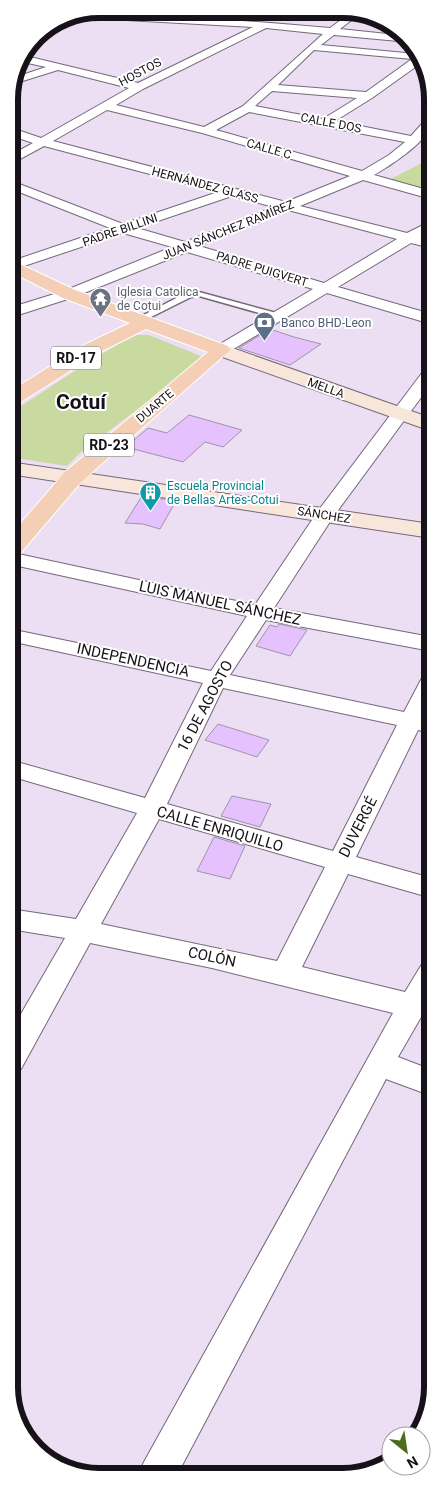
<svg xmlns="http://www.w3.org/2000/svg" width="441" height="1486" viewBox="0 0 441 1486" font-family="Roboto,sans-serif">
	<style>
		.green { fill: #c8da9f }
		.building { fill: #e5c1fd; stroke: #a094a8 }
		.lines { fill: none; stroke-linecap: round; stroke-linejoin: round }
		.lane-casing { stroke: #75687b; stroke-width: 3 }
		.street-casing { stroke: #75687b; stroke-width: 2 }
		.secondary-casing { stroke: #75687b; stroke-width: 2 }
		.primary-casing { stroke: #fff; stroke-width: 2 }
		.lane { fill: #fff; fill-rule: evenodd }
		.street { fill: #fff; fill-rule: evenodd }
		.secondary { fill: #f9e6da; fill-rule: evenodd }
		.primary { fill: #f4ceb5; fill-rule: evenodd }
		.labels { text-anchor: middle; dominant-baseline: central; stroke-width: 4; stroke-linejoin: round; paint-order: stroke }
		.far-street-label { font-size: 12px; fill: #171219; stroke: #fff }
		.far-worship-label { font-size: 12px; fill: #5b616d; stroke: #fff; text-anchor: start }
		.far-service-label { font-size: 12px; fill: #4e5e75; stroke: #fff; text-anchor: start }
		.far-culture-label { font-size: 12px; fill: #0d838f; stroke: #fff; text-anchor: start }
		.shield { fill: #fff; stroke: #5d595e; stroke-width: 1 }
		.shield-label { font-size: 14px; font-weight: bold; fill: #171219 }
		.street-label { font-size: 15px; fill: #171219; stroke: #fff }
		.far-town-label { font-size: 21px; font-weight: bold; fill: #171219; stroke: #fff }
		.rim { fill: none; stroke: #171219; stroke-width: 6 }
	</style>
	<rect width="100%" height="100%" fill="#eddff3"/>
	<path class="green" d="M 431,154 L 431,192 L 387,181 L 420,164 Z
		M 134,335 L 149,335 L 203,357 L 174,382 L 81,452 L 67,466 L 9,457 L 9,414 L 93,359 Z"/>
	<path class="building" d="M 270,329 L 294,337 L 321,344 L 290,365 L 239,348 Z
		M 189,415 L 242,430 L 223,447 L 205,442 L 183,462 L 126,447 L 148,428 L 167,433 Z
		M 142,496 L 176,501 L 160,529 L 143,524 L 125,523 Z
		M 279,624 L 307,630 L 290,656 L 256,646 L 270,625 L 277,627 Z
		M 218,724 L 269,740 L 257,757 L 205,740 Z
		M 232,796 L 271,804 L 260,827 L 221,816 Z
		M 214,837 L 245,846 L 230,879 L 197,871 Z"/>
	<g class="lines">
		<defs>
			<path id="lane" d="M 199,292 L 280,314 L 281,316 L 277,318 L 199,296 L 191,297 L 141,322 L 134,320 L 186,293 Z"/>
			<path id="street" d="M 353,11 L 362,12 L 340,29 L 406,36 L 409,42 L 334,35 L 321,45 L 416,54 L 421,63 L 372,98 L 335,121 L 411,136 L 427,118 L 431,117 C 431,120 431,125 430,128 C 423,144 390,166 374,175 L 431,191 L 431,199 L 363,180 L 300,206 L 407,233 L 431,221 L 431,231 L 421,237 L 431,240 L 431,248 L 411,243 L 338,287 L 431,314 L 431,324 L 327,293 L 227,353 L 215,353 L 213,350 L 215,347 L 313,289 L 187,252 L 74,297 L 9,318 L 9,308 L 64,291 L 172,247 L 123,233 L 9,271 L 9,262 L 110,228 L 9,188 L 9,180 L 123,224 L 218,192 L 44,146 L 9,165 L 9,156 L 33,143 L 9,135 L 9,127 L 41,138 L 129,88 L 58,70 L 13,84 L 16,77 L 46,67 L 23,62 L 26,56 L 138,83 L 253,27 L 89,18 L 84,15 C 166,14 248,21 330,28 ZM 266,28 L 323,34 L 243,106 L 204,127 L 116,105 L 143,89 ZM 314,50 L 412,59 L 366,92 L 278,85 ZM 272,91 L 357,98 L 323,119 L 255,106 ZM 107,110 L 202,133 L 350,176 L 286,202 L 53,141 ZM 249,112 L 405,142 L 389,155 L 362,171 L 216,130 ZM 232,196 L 274,207 L 185,242 L 137,228 ZM 288,210 L 397,239 L 324,283 L 199,246 Z
				M 431,367 L 431,384 L 333,517 L 274,608 L 431,637 L 431,651 L 266,620 L 230,675 L 404,712 L 423,676 L 431,674 L 431,703 L 425,716 L 431,717 L 431,733 L 418,730 L 356,857 L 431,878 L 432,898 L 348,874 L 302,967 L 405,992 L 422,964 L 432,961 L 432,998 L 398,1057 L 432,1070 L 432,1096 L 386,1079 L 177,1475 L 138,1475 L 144,1462 L 393,1013 L 212,968 L 90,943 L 21,1069 L 10,1073 L 10,1033 L 65,938 L 10,929 L 10,909 L 76,919 L 137,813 L 10,776 L 10,760 L 145,798 L 203,683 L 10,641 L 10,629 L 211,671 L 247,616 L 9,564 L 9,552 L 255,605 L 318,511 L 425,369 ZM 223,688 L 397,725 L 333,851 L 167,804 ZM 159,819 L 325,867 L 277,961 L 101,924 Z"/>
			<path id="secondary" d="M 221,344 L 431,418 L 431,431 L 214,354 L 212,350 L 214,346 Z
				M 9,462 L 431,524 L 431,538 L 9,474 Z"/>
			<path id="primary" d="M 9,259 L 75,290 L 228,346 L 230,350 L 81,482 L 17,557 L 9,559 L 9,537 L 65,472 L 208,352 L 146,329 L 100,352 L 16,405 L 9,407 L 9,392 L 86,344 L 130,323 L 63,298 L 9,271 Z"/>
		</defs>
		<use href="#lane" class="lane-casing"/>
		<use href="#street" class="street-casing"/>
		<use href="#secondary" class="secondary-casing"/>
		<use href="#primary" class="primary-casing"/>
		<use href="#lane" class="lane"/>
		<use href="#street" class="street"/>
		<use href="#secondary" class="secondary"/>
		<use href="#primary" class="primary"/>
	</g>
	<defs>
		<symbol id="temple-pin" viewBox="-11 -11 22 30"><path d="M0 17L-7.5 6A9.5 9.5 0 1 1 7.5 6Z" fill="#6b7280" stroke="#fff"/><path d="M0-6L5-2H3V0L6.5 2.5H4V6H1.5V3h-3V6H-4V2.5H-6.5L-3 0V-2H-5Z" fill="#fff"/></symbol>
		<symbol id="bank-pin" viewBox="-11 -11 22 30"><path d="M0 17L-7.5 6A9.5 9.5 0 1 1 7.5 6Z" fill="#5c6f8a" stroke="#fff"/><path d="M-6-4H6V4H-6ZM0-2.3a2.3 2.3 0 1 0 0 4.6a2.3 2.3 0 1 0 0-4.6Z" fill="#fff"/></symbol>
		<symbol id="building-pin" viewBox="-11 -11 22 30"><path d="M0 17L-7.5 6A9.5 9.5 0 1 1 7.5 6Z" fill="#0f9aa8" stroke="#fff"/><path d="M-4-6H4V6H1V3H-1V6H-4ZM-2.5-4.3h1.7v1.8h-1.7ZM.8-4.3h1.7v1.8H.8ZM-2.5-1h1.7V.8h-1.7ZM.8-1h1.7V.8H.8Z" fill="#fff"/></symbol>
	</defs>
	<g fill-rule="evenodd">
		<use href="#temple-pin" x="88" y="286" width="25" height="34"/>
		<use href="#bank-pin" x="252" y="310" width="25" height="34"/>
		<use href="#building-pin" x="138" y="480" width="25" height="34"/>
	</g>
	<g class="labels">
		<g class="far-street-label">
			<text transform="translate(140 72) rotate(-28)">HOSTOS</text>
			<text transform="translate(331 123) rotate(11)">CALLE DOS</text>
			<text transform="translate(269 149) rotate(16)">CALLE C</text>
			<text transform="translate(205 185) rotate(15)">HERNÁNDEZ GLASS</text>
			<text transform="translate(120 230) rotate(-19)">PADRE BILLINI</text>
			<text transform="translate(228 230) rotate(-22)">JUAN SÁNCHEZ RAMÍREZ</text>
			<text transform="translate(262 269) rotate(17)">PADRE PUIGVERT</text>
			<text transform="translate(326 388) rotate(20)">MELLA</text>
			<text transform="translate(155 406) rotate(-40)">DUARTE</text>
			<text transform="translate(324 515) rotate(9)">SÁNCHEZ</text>
		</g>
		<g class="far-worship-label">
			<text x="117" y="292">Iglesia Catolica<tspan x="117" dy="14">de Cotui</tspan></text>
		</g>
		<g class="far-service-label">
			<text x="281" y="323">Banco BHD-Leon</text>
		</g>
		<g class="far-culture-label">
			<text x="167" y="486">Escuela Provincial<tspan x="167" dy="14">de Bellas Artes-Cotui</tspan></text>
		</g>
		<g class="shield">
			<rect x="51" y="346.5" width="50" height="23" rx="4"/>
			<rect x="84" y="433.5" width="50" height="23" rx="4"/>
		</g>
		<g class="shield-label">
			<text x="76" y="358">RD-17</text>
			<text x="109" y="445">RD-23</text>
		</g>
		<g class="street-label">
			<text transform="translate(220 603) rotate(12)">LUIS MANUEL SÁNCHEZ</text>
			<text transform="translate(133 660) rotate(12)">INDEPENDENCIA</text>
			<text transform="translate(205 706) rotate(-62)">16 DE AGOSTO</text>
			<text transform="translate(358 827) rotate(-63)">DUVERGÉ</text>
			<text transform="translate(220 829) rotate(16)">CALLE ENRIQUILLO</text>
			<text transform="translate(212 957) rotate(12)">COLÓN</text>
		</g>
		<g class="far-town-label">
			<text x="81" y="402">Cotuí</text>
		</g>
	</g>
	<path d="M0 0H441V1486H0ZM99 18H343A81 81 0 0 1 424 99V1387A81 81 0 0 1 343 1468H99A81 81 0 0 1 18 1387V99A81 81 0 0 1 99 18Z" fill="#fff" fill-rule="evenodd"/>
	<path class="rim" d="M99 18H343A81 81 0 0 1 424 99V1387A81 81 0 0 1 343 1468H99A81 81 0 0 1 18 1387V99A81 81 0 0 1 99 18Z"/>
	<g transform="translate(406 1451) rotate(150)"><circle r="24" fill="#ffffff" stroke="#a2a0a3"/>
	<path d="M0-4L9 19L0 12L-9 19Z" fill="#4f6b1e"/>
	<text y="-8" font-size="14" font-weight="bold" text-anchor="middle" fill="#171219">N</text>
	</g>
</svg>
